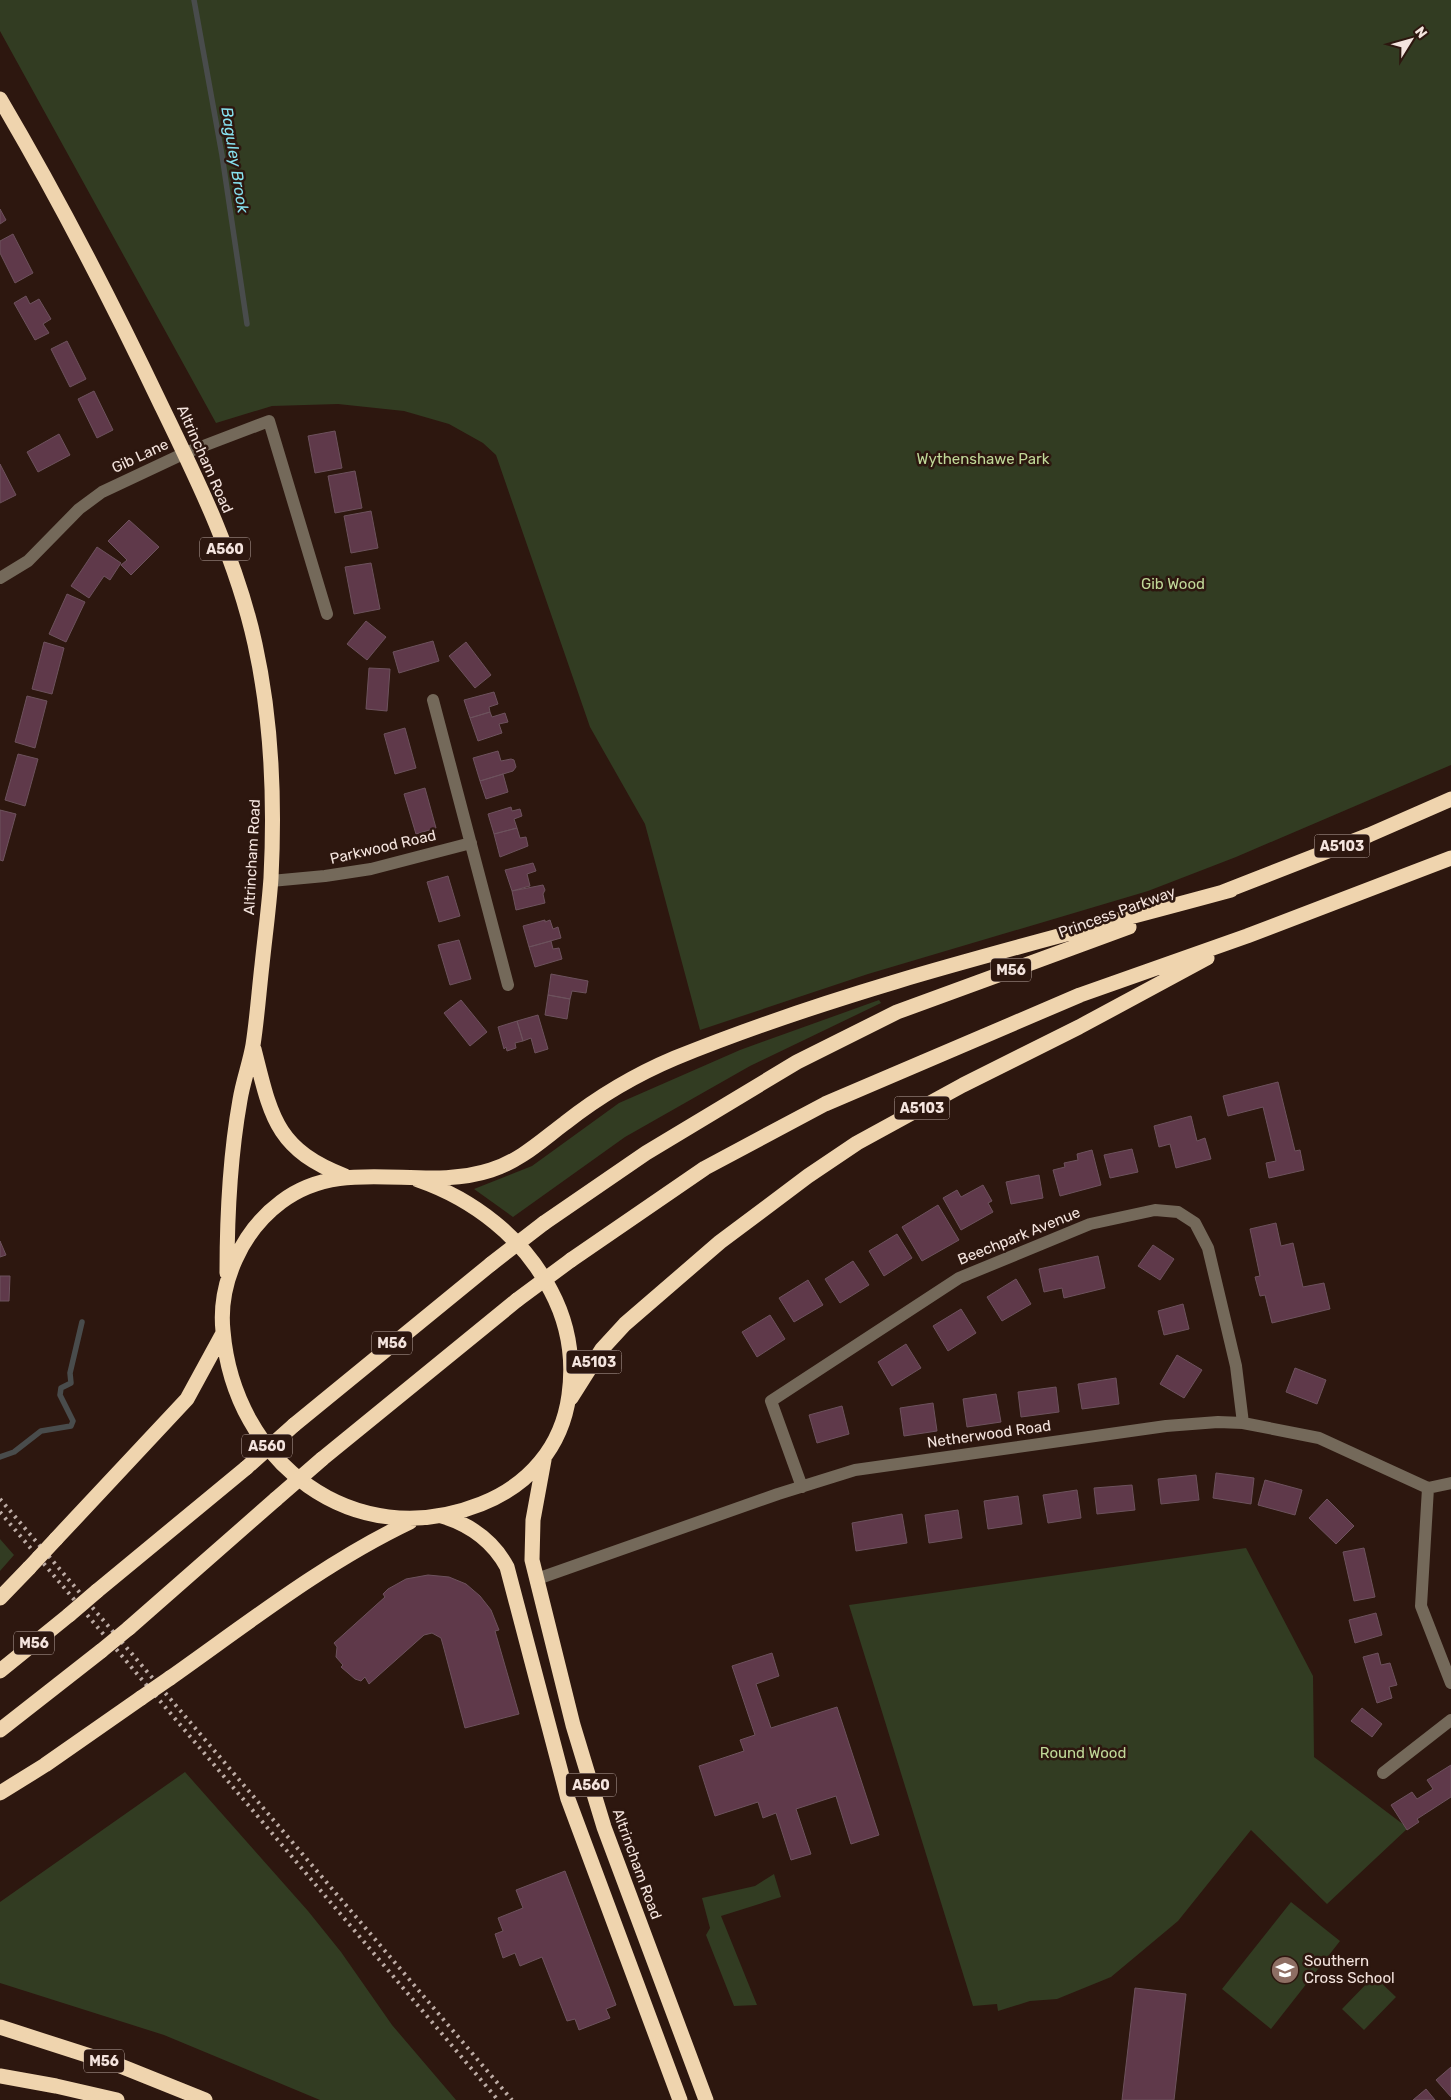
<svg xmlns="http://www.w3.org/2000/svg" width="1451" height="2100" viewBox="0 0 1451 2100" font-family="Rubik,sans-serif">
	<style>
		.green { fill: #323c22 }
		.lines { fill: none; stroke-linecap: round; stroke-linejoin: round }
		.stream { stroke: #494c4c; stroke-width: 5.5 }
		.building { fill: #5f394a; stroke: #6d525d }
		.minor { stroke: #74695a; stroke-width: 12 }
		.highway { stroke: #efd4ae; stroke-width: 15 }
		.rail { stroke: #bdaca5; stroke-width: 4; stroke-dasharray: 2.5 5; stroke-linecap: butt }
		.highway-bridge { stroke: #efd4ae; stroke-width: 15 }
		.labels { text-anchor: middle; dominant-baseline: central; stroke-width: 5; stroke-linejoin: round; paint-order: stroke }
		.shield { fill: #2d170f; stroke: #b8a6a0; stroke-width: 1 }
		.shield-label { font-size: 14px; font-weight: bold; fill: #f4e4de }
		.street-label { font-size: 15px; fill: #f4e4de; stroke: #2d170f }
		.park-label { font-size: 15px; fill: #c0d898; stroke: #2d170f }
		.poi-label { font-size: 15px; fill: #f4e4de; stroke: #2d170f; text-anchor: start }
		.water-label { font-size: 16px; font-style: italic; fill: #87e1ef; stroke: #2d170f }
	</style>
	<rect width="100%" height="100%" fill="#2d170f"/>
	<path class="green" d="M 0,0 L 1451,0 L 1451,765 L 1236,857 L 1148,891 L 868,974 L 700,1030 L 645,824 L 590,727 L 496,455 L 483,443 L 449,424 L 404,411 L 338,404 L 272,406 L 216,423 L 0,31 Z
		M 879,1000 L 881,1003 L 750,1066 L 625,1137 L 513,1217 L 474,1189 L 532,1166 L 619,1103 L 740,1050 Z
		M 0,1539 L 14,1555 L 0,1571 Z
		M 1246,1548 L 1313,1676 L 1314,1757 L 1408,1828 L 1327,1904 L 1251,1830 L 1178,1921 L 1111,1977 L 1057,1999 L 1030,2001 L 998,2011 L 997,2004 L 973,2006 L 849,1605 Z
		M 185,1772 L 308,1911 L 341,1952 L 392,2025 L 456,2100 L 320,2100 L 164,2035 L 0,1983 L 0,1902 Z
		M 774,1874 L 781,1897 L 721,1916 L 757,2005 L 734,2006 L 706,1935 L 710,1928 L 702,1898 L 755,1886 Z
		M 1291,1902 L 1340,1941 L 1271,2029 L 1222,1989 Z
		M 1374,1976 L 1396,1997 L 1364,2030 L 1342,2009 Z"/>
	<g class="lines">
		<path class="stream" d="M 194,0 L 222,155 L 247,324
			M 0,1457 L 14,1452 L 41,1431 L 71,1426 L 73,1421 L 60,1395 L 61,1388 L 71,1383 L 70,1373 L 82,1322"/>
	</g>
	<path class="building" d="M 0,209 L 6,220 L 0,224 Z
		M 13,234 L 33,273 L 15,283 L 0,253 L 0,241 Z
		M 26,296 L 30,304 L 39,299 L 51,319 L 43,324 L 49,333 L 35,340 L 14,303 Z
		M 67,341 L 86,379 L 70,387 L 51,349 Z
		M 94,391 L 113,430 L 97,438 L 78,399 Z
		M 335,431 L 342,468 L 315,473 L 308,436 Z
		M 59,434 L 70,455 L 38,472 L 27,452 Z
		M 0,464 L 16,495 L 0,503 Z
		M 355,471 L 362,508 L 335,513 L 328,476 Z
		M 371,511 L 378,548 L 351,553 L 344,516 Z
		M 129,520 L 159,547 L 131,575 L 121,565 L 127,560 L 108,541 Z
		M 97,547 L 121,563 L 110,580 L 104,576 L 89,598 L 71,586 Z
		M 371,563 L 380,609 L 354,614 L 345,567 Z
		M 67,594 L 85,602 L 66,642 L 49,634 Z
		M 366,621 L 386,637 L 367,660 L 347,644 Z
		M 433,641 L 439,661 L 399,673 L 393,652 Z
		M 44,642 L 64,648 L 52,694 L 32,689 Z
		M 466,642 L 491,675 L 475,688 L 449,656 Z
		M 369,668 L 390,669 L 387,711 L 366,709 Z
		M 494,692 L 498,704 L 489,707 L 490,712 L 470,718 L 464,700 Z
		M 27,696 L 47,701 L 35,748 L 15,742 Z
		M 490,712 L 492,717 L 505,713 L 508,722 L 499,724 L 502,733 L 478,741 L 470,718 Z
		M 405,728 L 416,768 L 395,774 L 384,734 Z
		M 498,751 L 501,761 L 511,759 L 514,760 L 516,767 L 513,771 L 480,781 L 473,758 Z
		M 18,754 L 38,759 L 25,806 L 5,800 Z
		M 503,774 L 508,792 L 486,799 L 480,781 Z
		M 425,788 L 436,828 L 416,834 L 404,794 Z
		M 511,807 L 512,811 L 520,809 L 522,816 L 514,819 L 517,828 L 494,834 L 488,814 Z
		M 0,810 L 16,814 L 3,861 L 0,860 Z
		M 517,828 L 520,838 L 526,837 L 528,846 L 500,857 L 494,834 Z
		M 533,863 L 536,871 L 527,874 L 530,886 L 512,891 L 505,870 Z
		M 448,876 L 460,916 L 439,922 L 427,882 Z
		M 543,885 L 545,890 L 543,894 L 545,903 L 516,910 L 512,891 Z
		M 545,920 L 545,922 L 550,920 L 553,929 L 558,927 L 561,938 L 529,947 L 523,926 Z
		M 459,940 L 471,979 L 450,985 L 438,945 Z
		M 551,941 L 553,949 L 559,948 L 562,959 L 535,967 L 529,947 Z
		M 551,974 L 588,981 L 586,993 L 572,991 L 570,999 L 548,995 Z
		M 548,995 L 570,999 L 567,1019 L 545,1015 Z
		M 461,1000 L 487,1032 L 470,1046 L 444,1013 Z
		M 538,1015 L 548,1049 L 535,1053 L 531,1038 L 523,1041 L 517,1021 Z
		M 517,1021 L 523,1041 L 515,1043 L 516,1048 L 507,1051 L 506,1047 L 504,1049 L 498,1027 Z
		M 1278,1082 L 1295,1151 L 1300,1150 L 1304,1170 L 1269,1178 L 1266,1163 L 1276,1161 L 1263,1107 L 1228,1116 L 1223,1096 Z
		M 1191,1116 L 1197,1141 L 1205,1138 L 1211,1159 L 1176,1168 L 1170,1144 L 1159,1147 L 1154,1126 Z
		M 1132,1149 L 1138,1172 L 1110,1178 L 1104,1155 Z
		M 1092,1150 L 1101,1185 L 1060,1196 L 1053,1170 L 1065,1167 L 1064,1163 L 1078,1160 L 1077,1154 Z
		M 1039,1175 L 1043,1198 L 1011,1204 L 1006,1182 Z
		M 983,1185 L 992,1201 L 988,1203 L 993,1212 L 961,1230 L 943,1198 L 957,1190 L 961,1197 Z
		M 938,1205 L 959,1240 L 922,1261 L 902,1227 Z
		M 1276,1223 L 1281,1246 L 1293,1243 L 1303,1287 L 1324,1283 L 1330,1309 L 1272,1323 L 1265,1295 L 1260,1296 L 1255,1277 L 1260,1276 L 1250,1229 Z
		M 897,1234 L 912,1258 L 884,1276 L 869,1251 Z
		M 0,1241 L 6,1255 L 0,1257 Z
		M 1153,1245 L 1174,1259 L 1160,1280 L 1138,1266 Z
		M 1098,1256 L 1105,1288 L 1064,1298 L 1062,1288 L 1044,1292 L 1039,1269 Z
		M 853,1261 L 869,1285 L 840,1303 L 825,1279 Z
		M 0,1276 L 10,1276 L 9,1301 L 0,1301 Z
		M 1016,1279 L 1031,1304 L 1002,1321 L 987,1297 Z
		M 808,1280 L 823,1305 L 794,1322 L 779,1298 Z
		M 1183,1304 L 1189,1329 L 1164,1335 L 1158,1311 Z
		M 961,1309 L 976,1333 L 948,1351 L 933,1326 Z
		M 770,1315 L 785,1339 L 757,1357 L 742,1332 Z
		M 906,1344 L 921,1368 L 892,1386 L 878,1362 Z
		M 1177,1355 L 1202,1370 L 1184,1398 L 1160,1384 Z
		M 1295,1368 L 1326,1380 L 1317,1404 L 1286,1392 Z
		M 1116,1378 L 1119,1404 L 1082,1409 L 1078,1384 Z
		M 1056,1387 L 1059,1412 L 1021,1417 L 1018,1392 Z
		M 996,1394 L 1001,1422 L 967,1427 L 963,1399 Z
		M 933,1403 L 937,1431 L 904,1436 L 900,1408 Z
		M 842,1406 L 849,1434 L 817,1443 L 809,1415 Z
		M 1216,1473 L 1254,1478 L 1251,1504 L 1213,1498 Z
		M 1196,1475 L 1199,1500 L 1161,1504 L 1158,1479 Z
		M 1265,1480 L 1302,1490 L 1295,1515 L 1258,1505 Z
		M 1132,1485 L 1135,1510 L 1097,1514 L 1094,1488 Z
		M 1077,1490 L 1081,1518 L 1048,1523 L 1043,1495 Z
		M 1018,1496 L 1022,1524 L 988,1529 L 984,1501 Z
		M 1327,1499 L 1354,1526 L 1336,1544 L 1309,1518 Z
		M 958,1510 L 962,1538 L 929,1543 L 925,1515 Z
		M 902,1514 L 907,1543 L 856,1551 L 852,1523 Z
		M 1364,1548 L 1375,1597 L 1354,1601 L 1343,1552 Z
		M 428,1575 L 449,1577 L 466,1584 L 480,1596 L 491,1610 L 499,1630 L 495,1631 L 519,1714 L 465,1728 L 443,1645 L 441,1638 L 432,1633 L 424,1635 L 369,1684 L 365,1677 L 361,1681 L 355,1679 L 341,1667 L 343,1665 L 336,1657 L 337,1647 L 334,1643 L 385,1597 L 383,1594 L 388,1589 L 406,1579 Z
		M 1376,1613 L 1382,1635 L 1355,1643 L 1349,1620 Z
		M 772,1653 L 779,1676 L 756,1684 L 771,1728 L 837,1707 L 879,1835 L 851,1844 L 836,1796 L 796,1809 L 811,1854 L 791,1860 L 776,1813 L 763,1818 L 758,1802 L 715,1816 L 699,1766 L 744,1751 L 740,1740 L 755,1735 L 732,1666 Z
		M 1378,1653 L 1381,1665 L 1390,1663 L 1397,1685 L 1389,1687 L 1392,1698 L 1377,1703 L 1363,1657 Z
		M 1362,1708 L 1382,1724 L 1372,1737 L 1351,1721 Z
		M 1451,1765 L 1451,1797 L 1417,1819 L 1419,1822 L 1407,1830 L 1391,1805 L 1412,1792 L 1417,1799 L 1433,1789 L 1427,1780 Z
		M 565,1871 L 616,2005 L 606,2009 L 610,2018 L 579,2030 L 575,2019 L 567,2021 L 542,1957 L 520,1966 L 515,1953 L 503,1958 L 495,1934 L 503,1931 L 498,1918 L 523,1908 L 516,1890 Z
		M 1135,1988 L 1186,1994 L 1174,2100 L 1122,2100 Z
		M 1451,2067 L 1451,2097 L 1436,2080 Z
		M 1426,2089 L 1435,2100 L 1413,2100 Z"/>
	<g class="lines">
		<path class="minor" d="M 0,578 L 28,561 L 79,509 L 102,492 L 185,453 L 269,421 L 327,614
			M 433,700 L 508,985
			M 271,881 L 325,876 L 371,869 L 471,843
			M 802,1487 L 771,1401 L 959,1278 L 1090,1224 L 1155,1210 L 1178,1212 L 1195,1223 L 1208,1248 L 1236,1366 L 1243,1423
			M 1428,1488 L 1421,1606 L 1451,1683
			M 537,1579 L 778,1494 L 855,1470 L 1166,1426 L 1218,1422 L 1243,1423 L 1319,1438 L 1428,1488 L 1451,1483
			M 1383,1773 L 1451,1720"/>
		<path class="highway" d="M 0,99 C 59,199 112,302 162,407 C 199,483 237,561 255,644 C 272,721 275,799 271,878 C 269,907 265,936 262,965 C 259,991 257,1019 253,1045 C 250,1063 243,1081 240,1100 C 230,1156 227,1216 227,1273
			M 1223,892 L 1369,835 L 1451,799
			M 254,1049 C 271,1116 275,1149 345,1176
			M 418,1180 C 473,1199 524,1238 551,1291 C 568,1323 574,1359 569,1395 C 562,1447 529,1485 481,1504 C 353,1555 234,1462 223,1331 C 218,1283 242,1231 281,1202 C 344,1154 421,1193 491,1170 C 520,1161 541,1141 565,1123 C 598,1097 637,1074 675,1058 C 855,985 1044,941 1231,890
			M 544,1223 L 646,1153 L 797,1062 L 897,1012 L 1129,927
			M 571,1260 L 705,1168 L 825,1104 L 1080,995 L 1247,936 L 1451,858
			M 571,1398 L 602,1349 L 625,1324 L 720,1242 L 808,1176 L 857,1143 L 963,1085 L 1079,1027 L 1207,958
			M 294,1425 L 491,1264
			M 322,1459 L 517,1300
			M 544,1460 L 533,1520 L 532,1560 L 573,1725 L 604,1827 L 706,2100
			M 442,1516 C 471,1525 493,1541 507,1567 L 568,1799 L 680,2100
			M 56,1539 L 187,1399 L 223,1333
			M 97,1591 L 246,1468
			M 0,1598 L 29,1568
			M 129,1628 L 276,1499
			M 0,1671 L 69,1615
			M 170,1678 C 248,1623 324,1563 410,1522
			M 0,1730 L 101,1651
			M 0,1793 L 45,1765 L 141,1698
			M 0,2027 L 118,2065 L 205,2100
			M 0,2076 L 56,2086 L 117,2100"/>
		<path class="rail" d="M 0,1499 L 512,2100
			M 0,1512 L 498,2100"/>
		<path class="highway-bridge" d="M 491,1264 L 544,1223
			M 517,1300 L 571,1260
			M 246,1468 L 294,1425
			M 276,1499 L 322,1459
			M 29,1568 L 56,1539
			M 69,1615 L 97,1591
			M 101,1651 L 129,1628
			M 141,1698 L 170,1678"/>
	</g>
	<defs>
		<symbol id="school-disc" viewBox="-11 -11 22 22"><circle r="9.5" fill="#8d6e63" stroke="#2d170f"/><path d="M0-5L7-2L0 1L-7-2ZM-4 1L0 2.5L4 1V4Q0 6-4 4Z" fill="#fff"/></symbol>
	</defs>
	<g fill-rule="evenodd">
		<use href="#school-disc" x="1269" y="1954" width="32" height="32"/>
	</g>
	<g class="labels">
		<g class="shield">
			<rect x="200" y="537.5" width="50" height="23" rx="4"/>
			<rect x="1314.5" y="834.5" width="55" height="23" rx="4"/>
			<rect x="991" y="958.5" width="40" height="23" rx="4"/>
			<rect x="894.5" y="1096.5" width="55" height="23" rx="4"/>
			<rect x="372" y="1331.5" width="40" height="23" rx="4"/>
			<rect x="566.5" y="1350.5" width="55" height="23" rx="4"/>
			<rect x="242" y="1434.5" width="50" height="23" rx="4"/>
			<rect x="14" y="1631.5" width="40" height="23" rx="4"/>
			<rect x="566" y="1773.5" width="50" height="23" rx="4"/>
			<rect x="84" y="2049.5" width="40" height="23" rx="4"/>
		</g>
		<g class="shield-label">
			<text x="225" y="549">A560</text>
			<text x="1342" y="846">A5103</text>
			<text x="1011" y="970">M56</text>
			<text x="922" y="1108">A5103</text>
			<text x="392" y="1343">M56</text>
			<text x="594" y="1362">A5103</text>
			<text x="267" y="1446">A560</text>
			<text x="34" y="1643">M56</text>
			<text x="591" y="1785">A560</text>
			<text x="104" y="2061">M56</text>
		</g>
		<g class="street-label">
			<text transform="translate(140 456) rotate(-25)">Gib Lane</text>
			<text transform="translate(205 459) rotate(66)">Altrincham Road</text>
			<text transform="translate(383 847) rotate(-13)">Parkwood Road</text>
			<text transform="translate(252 857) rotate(-87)">Altrincham Road</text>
			<text transform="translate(1117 912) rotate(-20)">Princess Parkway</text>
			<text transform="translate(1019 1236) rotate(-22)">Beechpark Avenue</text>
			<text transform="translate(989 1434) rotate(-8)">Netherwood Road</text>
			<text transform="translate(637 1864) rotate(70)">Altrincham Road</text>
		</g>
		<g class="park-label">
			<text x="983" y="459">Wythenshawe Park</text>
			<text x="1173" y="584">Gib Wood</text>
			<text x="1083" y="1753">Round Wood</text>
		</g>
		<g class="poi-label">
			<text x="1304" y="1961">Southern<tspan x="1304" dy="17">Cross School</tspan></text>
		</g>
		<g class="water-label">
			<text transform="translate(235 160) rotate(81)">Baguley Brook</text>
		</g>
	</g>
	<g transform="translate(1411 40) rotate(53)" stroke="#2d170f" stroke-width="4" paint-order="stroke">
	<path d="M0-4L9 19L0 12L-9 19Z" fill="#f4e4de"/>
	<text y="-8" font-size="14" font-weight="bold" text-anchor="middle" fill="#f4e4de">N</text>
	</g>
</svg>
